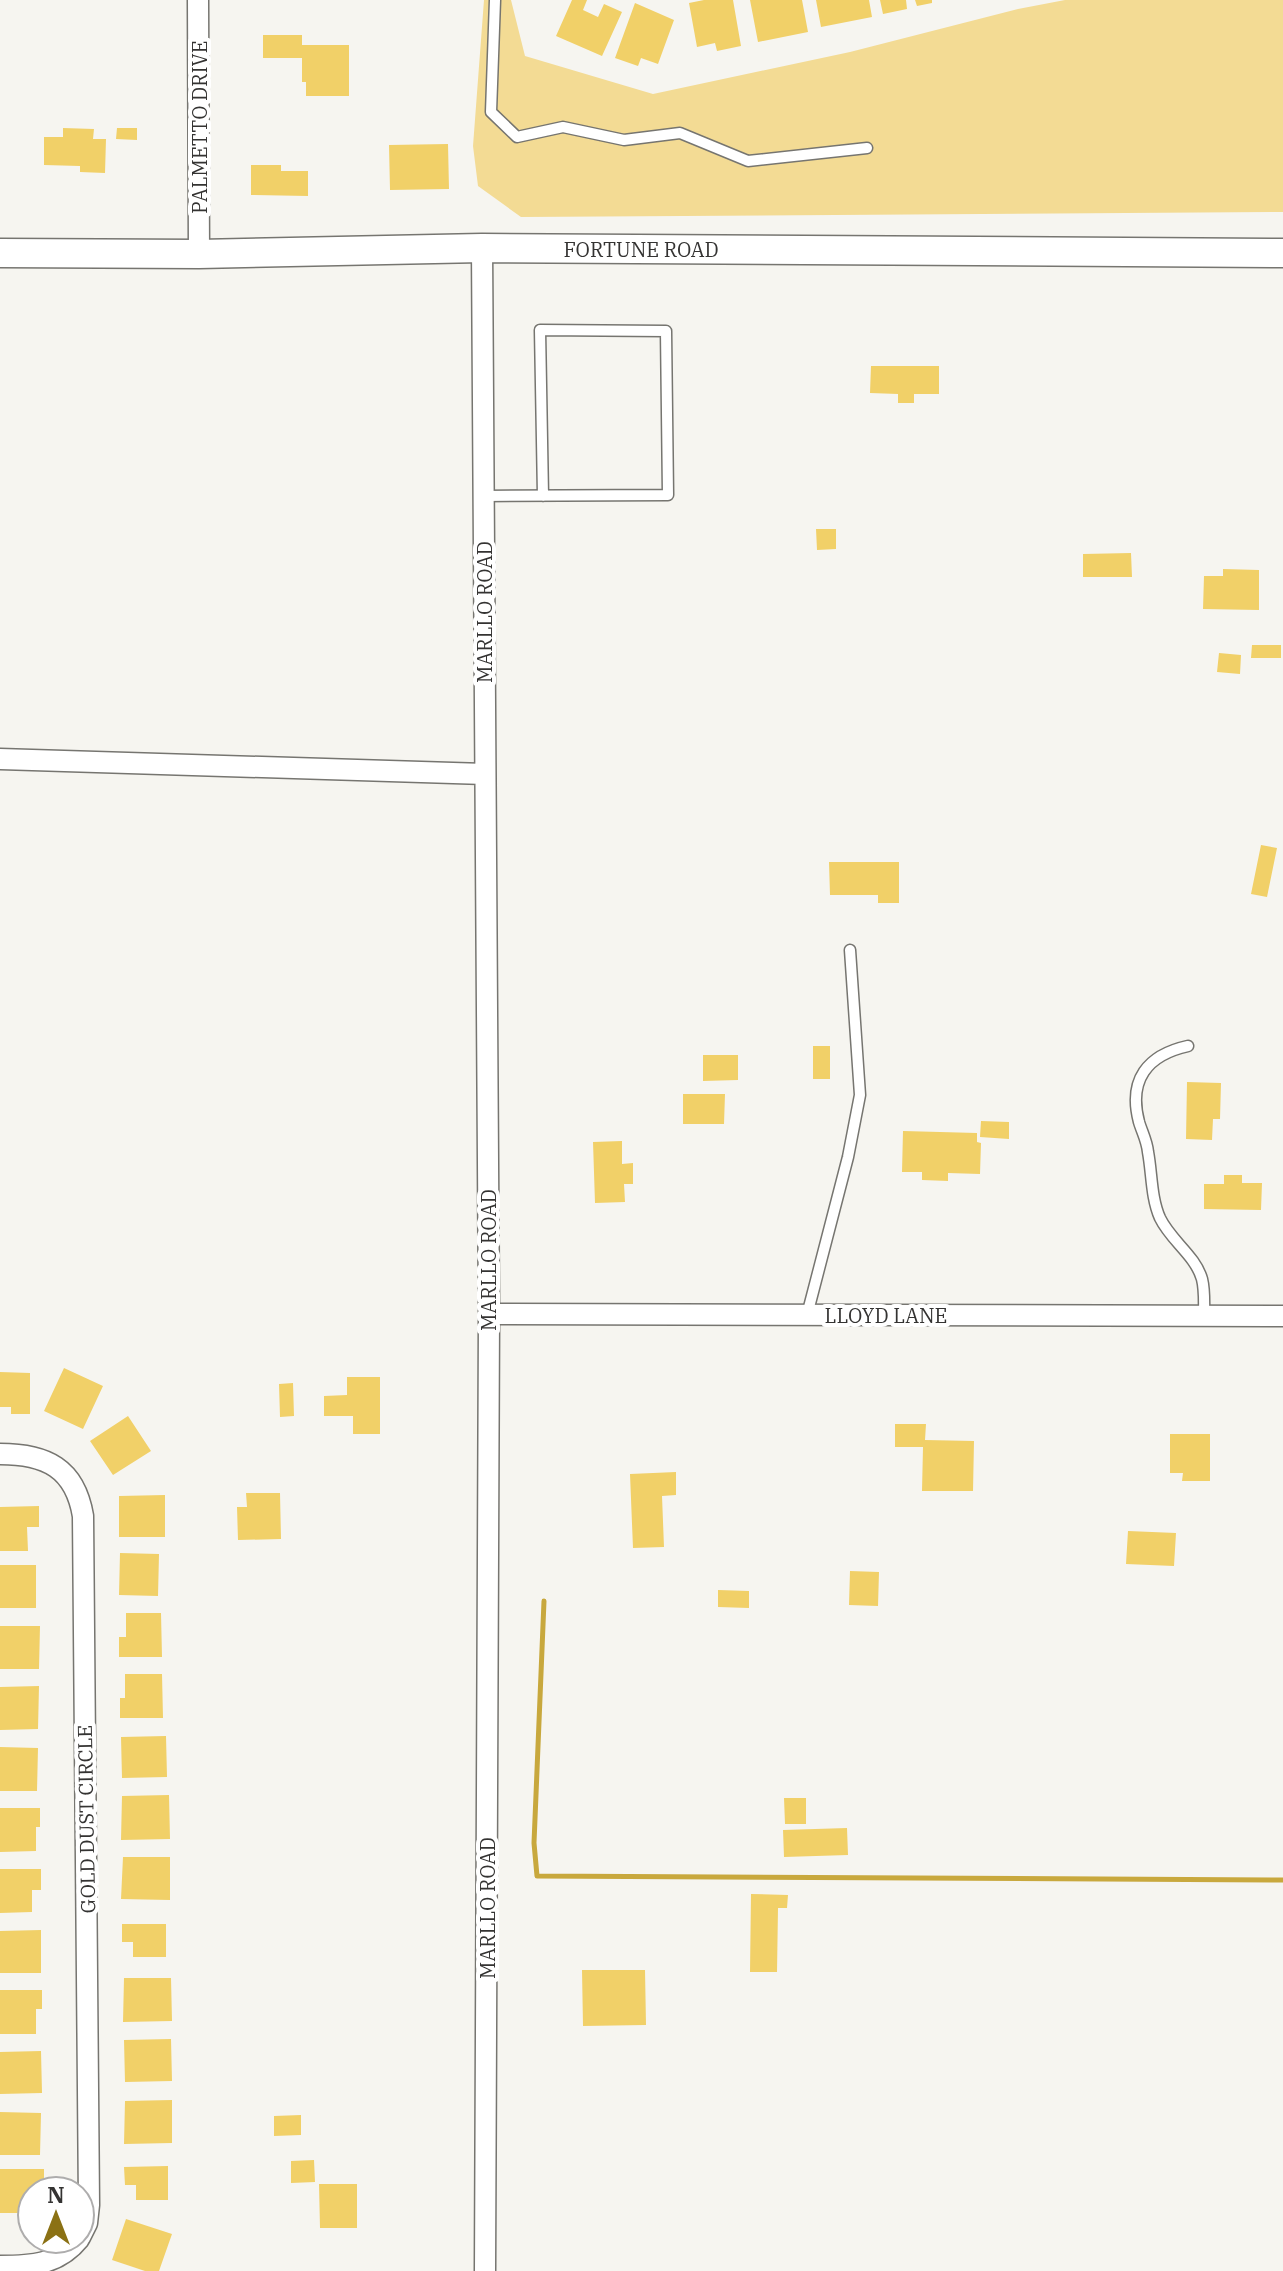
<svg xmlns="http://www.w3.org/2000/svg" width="1283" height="2271" viewBox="0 0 1283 2271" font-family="'IBM Plex Serif',serif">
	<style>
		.green { fill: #f3db94 }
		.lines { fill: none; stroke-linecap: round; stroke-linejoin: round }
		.stream { stroke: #c8a83d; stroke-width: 5 }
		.building { fill: #f1d068 }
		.lane-casing { stroke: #767570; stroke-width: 13 }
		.street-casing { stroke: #767570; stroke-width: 23 }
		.secondary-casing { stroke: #767570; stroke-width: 31 }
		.lane { stroke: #fff; stroke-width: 10 }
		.street { stroke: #fff; stroke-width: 20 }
		.secondary { stroke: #fff; stroke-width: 28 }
		.labels { text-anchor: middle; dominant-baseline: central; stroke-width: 8; stroke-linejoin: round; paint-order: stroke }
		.street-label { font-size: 20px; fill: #343332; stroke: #fff }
	</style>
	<rect width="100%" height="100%" fill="#f6f5f0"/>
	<path class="green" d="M 484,0 L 511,0 L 525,56 L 653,94 L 850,52 L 1018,9 L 1065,0 L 1283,0 L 1283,212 L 521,217 L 478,186 L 473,146 Z"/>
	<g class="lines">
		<path class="stream" d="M 544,1601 L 534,1843 L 537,1876 L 1283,1880"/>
	</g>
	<path class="building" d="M 572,0 L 587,0 L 583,10 L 598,17 L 604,4 L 622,12 L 602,56 L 556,36 Z
		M 704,0 L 733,0 L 741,46 L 717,51 L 715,43 L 697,47 L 689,3 Z
		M 750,0 L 802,0 L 808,32 L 758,42 Z
		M 816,0 L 869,0 L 872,17 L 821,27 Z
		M 880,0 L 906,0 L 907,9 L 883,14 Z
		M 915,0 L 932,0 L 932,3 L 917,6 Z
		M 635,3 L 674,20 L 658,64 L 641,58 L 638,66 L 615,58 Z
		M 263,35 L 302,35 L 302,45 L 349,45 L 349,96 L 306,96 L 306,82 L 302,82 L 302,58 L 263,58 Z
		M 63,128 L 94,129 L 93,139 L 106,139 L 105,173 L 80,172 L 80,166 L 44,165 L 44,137 L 63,137 Z
		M 117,128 L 137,128 L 137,140 L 116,139 Z
		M 448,144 L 449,189 L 390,190 L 389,145 Z
		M 251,165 L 281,165 L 281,171 L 308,171 L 308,196 L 251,195 Z
		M 871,366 L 939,366 L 939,394 L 914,394 L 914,403 L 898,403 L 898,394 L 870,393 Z
		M 816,529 L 836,529 L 836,549 L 817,550 Z
		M 1131,553 L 1132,577 L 1083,577 L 1083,554 Z
		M 1223,569 L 1259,570 L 1259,610 L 1203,609 L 1204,576 L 1223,576 Z
		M 1252,645 L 1281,645 L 1281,658 L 1251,658 Z
		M 1219,653 L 1241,655 L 1240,674 L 1217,672 Z
		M 1261,845 L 1277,848 L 1267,897 L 1251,894 Z
		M 829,862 L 899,862 L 899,903 L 878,903 L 878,895 L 830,895 Z
		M 813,1046 L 830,1046 L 830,1079 L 813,1079 Z
		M 703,1055 L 738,1055 L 738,1080 L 703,1081 Z
		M 1187,1082 L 1221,1083 L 1220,1119 L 1213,1119 L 1212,1140 L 1186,1139 Z
		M 683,1094 L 725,1094 L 724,1124 L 683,1124 Z
		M 981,1121 L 1009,1122 L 1009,1139 L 980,1137 Z
		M 903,1131 L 977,1133 L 977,1142 L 981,1143 L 980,1174 L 948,1173 L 948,1181 L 922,1180 L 922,1172 L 902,1172 Z
		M 622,1141 L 622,1164 L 633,1163 L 633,1184 L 624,1184 L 625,1202 L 595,1203 L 593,1142 Z
		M 1224,1175 L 1242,1175 L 1242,1183 L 1262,1183 L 1261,1210 L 1204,1209 L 1204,1184 L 1224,1184 Z
		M 64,1368 L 103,1386 L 83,1429 L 44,1411 Z
		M 0,1372 L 30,1373 L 30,1414 L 11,1414 L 11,1407 L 0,1407 Z
		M 347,1377 L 380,1377 L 380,1434 L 353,1434 L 353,1416 L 324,1416 L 324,1396 L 347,1395 Z
		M 293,1383 L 294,1416 L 280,1417 L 279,1384 Z
		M 128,1416 L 151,1451 L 113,1475 L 90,1441 Z
		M 895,1424 L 926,1424 L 925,1440 L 974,1441 L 973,1491 L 922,1491 L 923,1447 L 895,1447 Z
		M 1170,1434 L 1210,1434 L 1210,1481 L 1182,1481 L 1183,1473 L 1170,1473 Z
		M 676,1472 L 676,1495 L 662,1496 L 664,1547 L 633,1548 L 630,1474 Z
		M 246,1493 L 280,1493 L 281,1539 L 238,1540 L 237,1507 L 247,1507 Z
		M 165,1495 L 165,1537 L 119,1537 L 119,1496 Z
		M 39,1506 L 39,1527 L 27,1527 L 28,1551 L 0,1551 L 0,1507 Z
		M 1128,1531 L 1176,1533 L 1174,1566 L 1126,1564 Z
		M 120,1553 L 159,1554 L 158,1596 L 119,1595 Z
		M 0,1565 L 36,1565 L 36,1608 L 0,1608 Z
		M 850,1571 L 879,1572 L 878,1606 L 849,1605 Z
		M 718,1590 L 749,1591 L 749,1608 L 718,1607 Z
		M 126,1613 L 161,1613 L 162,1657 L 119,1657 L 119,1637 L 126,1637 Z
		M 0,1626 L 40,1626 L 39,1669 L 0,1669 Z
		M 125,1674 L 162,1674 L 163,1718 L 120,1718 L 120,1698 L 125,1698 Z
		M 39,1686 L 38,1729 L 0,1730 L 0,1687 Z
		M 166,1736 L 167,1777 L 122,1778 L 121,1737 Z
		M 0,1747 L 38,1748 L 37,1791 L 0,1791 Z
		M 169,1795 L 170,1839 L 121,1840 L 122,1796 Z
		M 784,1798 L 806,1798 L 806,1824 L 785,1824 Z
		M 0,1808 L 40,1808 L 40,1827 L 36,1827 L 36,1851 L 0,1852 Z
		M 847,1828 L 848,1855 L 784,1857 L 783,1830 Z
		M 123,1857 L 170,1857 L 170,1900 L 121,1899 Z
		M 0,1869 L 41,1869 L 41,1890 L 32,1890 L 32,1912 L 0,1913 Z
		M 751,1894 L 788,1895 L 787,1908 L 778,1908 L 777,1972 L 750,1972 Z
		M 122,1924 L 166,1924 L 166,1957 L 133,1957 L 133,1942 L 122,1942 Z
		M 41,1930 L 41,1973 L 0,1973 L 0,1931 Z
		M 582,1970 L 645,1970 L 646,2025 L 583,2026 Z
		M 124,1978 L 171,1978 L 172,2021 L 123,2022 Z
		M 0,1990 L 42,1990 L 42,2009 L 36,2009 L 36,2034 L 0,2034 Z
		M 171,2039 L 172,2081 L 125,2082 L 124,2040 Z
		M 41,2051 L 42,2093 L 0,2094 L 0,2052 Z
		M 172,2100 L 172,2143 L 124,2144 L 125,2101 Z
		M 0,2112 L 41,2113 L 40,2155 L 0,2155 Z
		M 301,2115 L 301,2135 L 274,2136 L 274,2116 Z
		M 314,2160 L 315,2182 L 291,2183 L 291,2161 Z
		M 168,2166 L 168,2200 L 136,2200 L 136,2185 L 125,2185 L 124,2167 Z
		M 0,2169 L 44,2169 L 44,2191 L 32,2191 L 32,2213 L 0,2213 Z
		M 319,2184 L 357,2184 L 357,2228 L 320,2228 Z
		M 126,2219 L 172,2234 L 159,2271 L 145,2271 L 112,2260 Z"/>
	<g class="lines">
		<defs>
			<path id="lane" d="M 495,0 L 491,112 L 517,137 L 563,127 L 624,140 L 680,133 L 748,161 L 867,148
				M 483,496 L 668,495 L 666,331 L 540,330 L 543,496
				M 1188,1046 C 1147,1055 1128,1080 1139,1122 C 1142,1132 1147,1141 1148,1152 C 1152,1173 1151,1198 1160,1218 C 1171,1241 1195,1255 1202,1279 C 1205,1291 1204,1304 1204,1316
				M 807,1315 L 848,1157 L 860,1095 L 850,950"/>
			<path id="street" d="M 198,0 L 199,254
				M 482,248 L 489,1314 L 485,2271
				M 0,759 L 485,774
				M 489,1314 L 1283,1316
				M 0,1454 C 46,1454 75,1468 83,1516 L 89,2205 L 87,2223 L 80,2237
				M 0,2266 C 31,2266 58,2265 79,2239"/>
			<path id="secondary" d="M 0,253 L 199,254 L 482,248 L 1283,253"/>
		</defs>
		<use href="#lane" class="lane-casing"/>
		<use href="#street" class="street-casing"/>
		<use href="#secondary" class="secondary-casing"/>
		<use href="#lane" class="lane"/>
		<use href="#street" class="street"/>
		<use href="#secondary" class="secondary"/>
	</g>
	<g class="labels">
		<g class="street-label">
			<text transform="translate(199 127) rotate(-90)">PALMETTO DRIVE</text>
			<text x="641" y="249">FORTUNE ROAD</text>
			<text transform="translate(484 612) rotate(-90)">MARLLO ROAD</text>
			<text transform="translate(488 1260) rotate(-90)">MARLLO ROAD</text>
			<text x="886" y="1315">LLOYD LANE</text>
			<text transform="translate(86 1819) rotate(-91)">GOLD DUST CIRCLE</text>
			<text transform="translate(487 1908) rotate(-90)">MARLLO ROAD</text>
		</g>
	</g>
	<g transform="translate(56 2215)"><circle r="38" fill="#ffffff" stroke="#aeadad" stroke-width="2"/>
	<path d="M0-6L14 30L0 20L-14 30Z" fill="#8b7114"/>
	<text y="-12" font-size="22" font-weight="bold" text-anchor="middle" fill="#343332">N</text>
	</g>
</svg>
